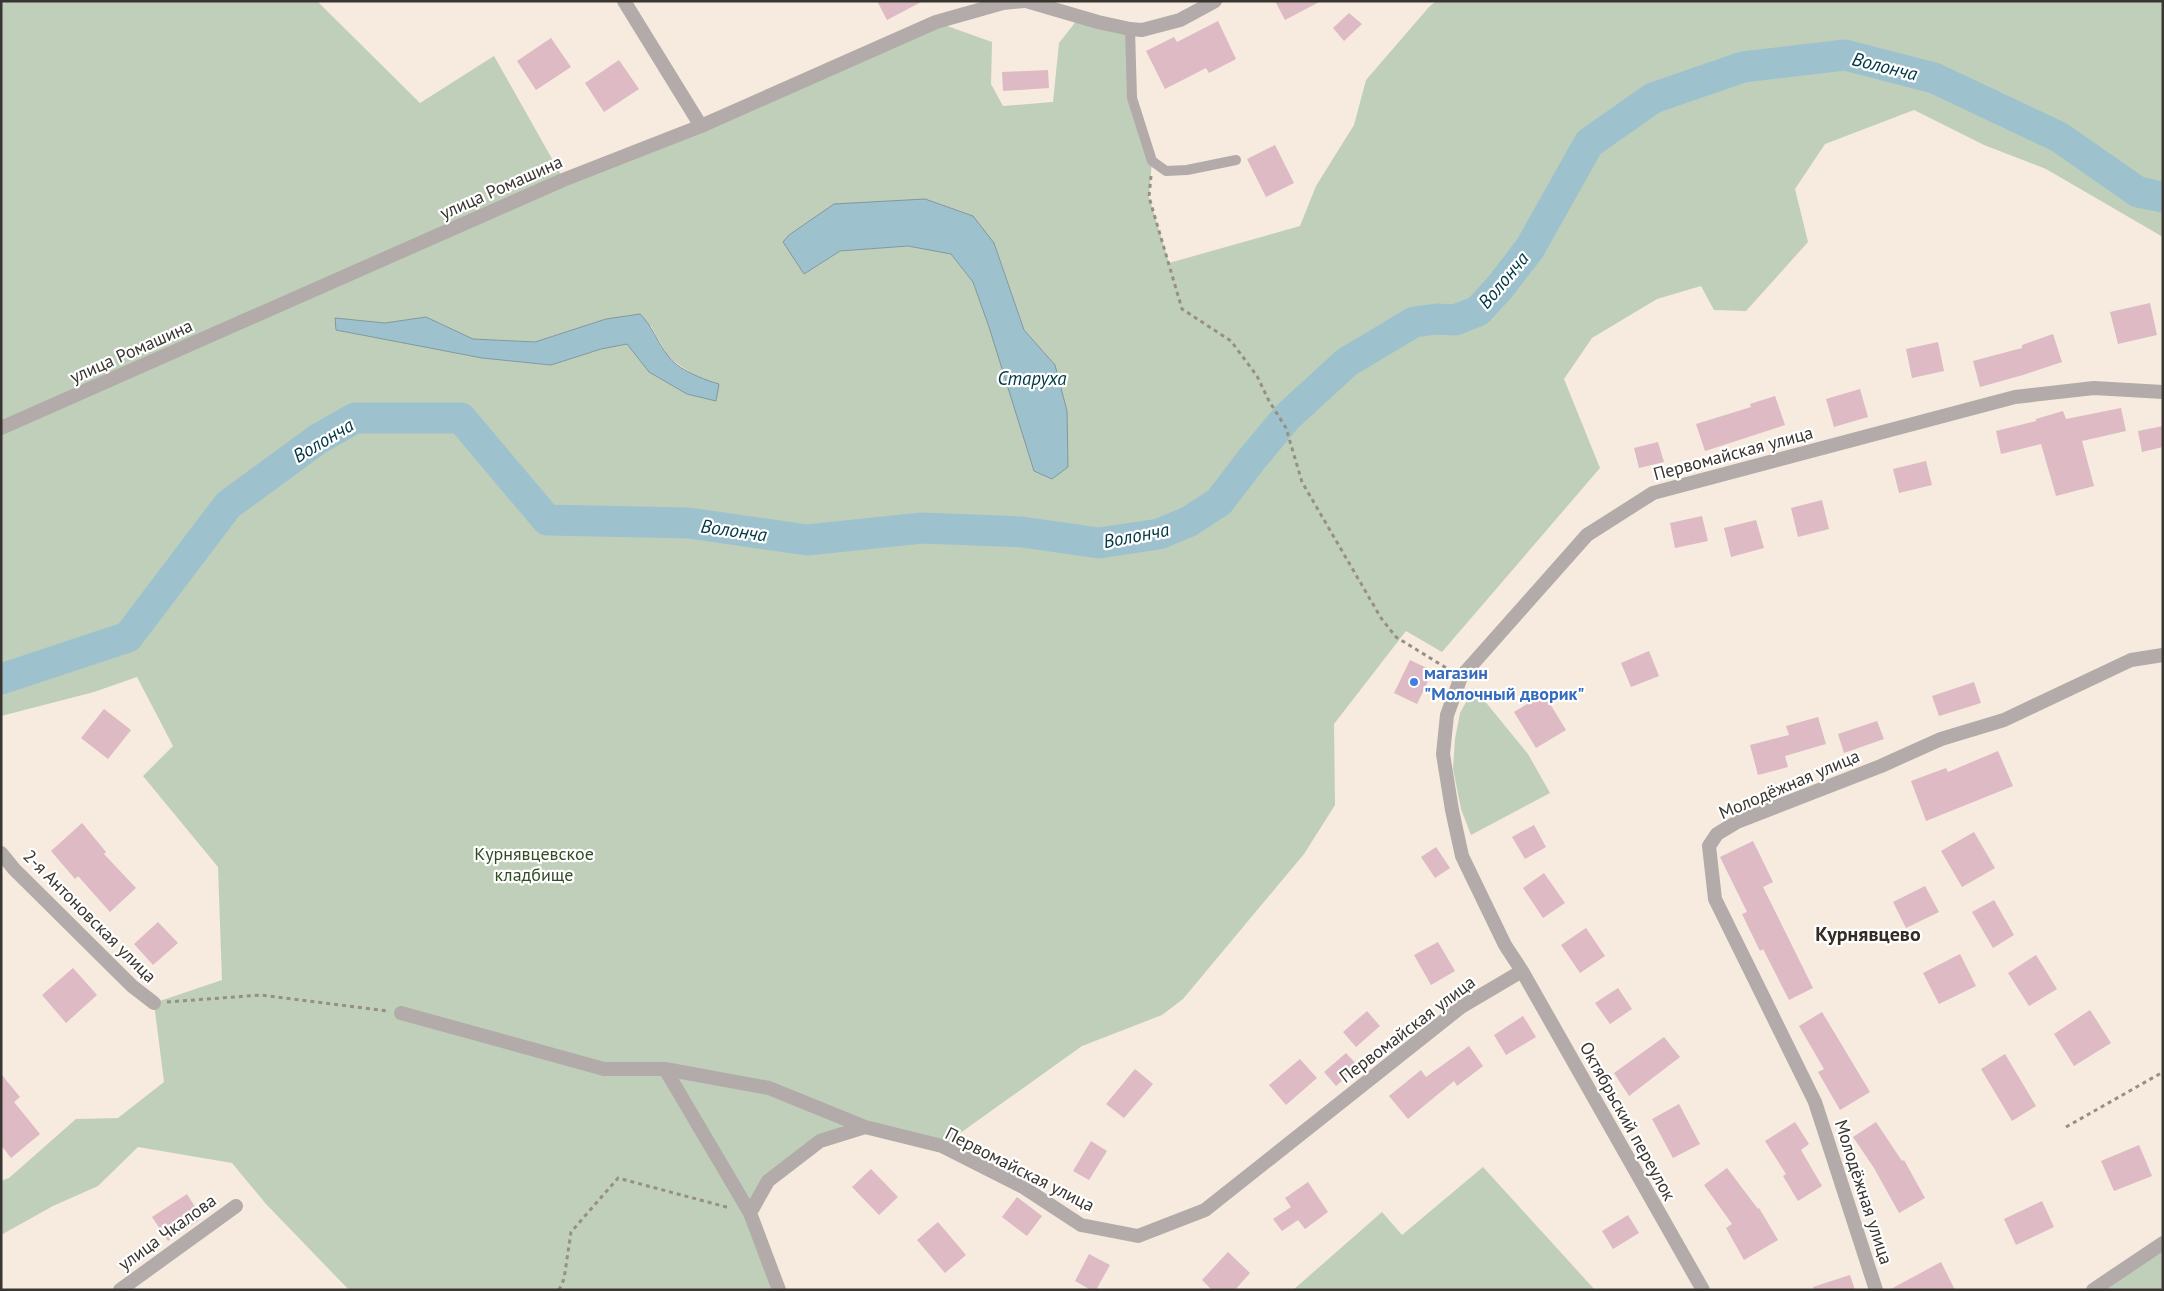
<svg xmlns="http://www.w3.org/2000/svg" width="2164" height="1291" viewBox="0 0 2164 1291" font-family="'PT Sans',sans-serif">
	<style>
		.green { fill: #c0cfba; fill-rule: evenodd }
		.water { fill: #9ec2cd; stroke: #80989e }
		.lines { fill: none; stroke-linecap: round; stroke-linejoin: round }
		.river { stroke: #9ec2cd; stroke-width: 31 }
		.building { fill: #ddbac4 }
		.path { stroke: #978f86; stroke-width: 3; stroke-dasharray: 4 4; stroke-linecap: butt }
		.service { stroke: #b2aba9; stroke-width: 10 }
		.minor { stroke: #b2aba9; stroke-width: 14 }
		.tertiary { stroke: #b2aba9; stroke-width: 14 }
		.shop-dot { fill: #3f7fe0; stroke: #fff; stroke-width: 2 }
		.labels { text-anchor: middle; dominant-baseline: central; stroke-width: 4.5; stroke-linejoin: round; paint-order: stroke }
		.street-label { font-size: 18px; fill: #393530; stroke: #fff }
		.shop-label { font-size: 18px; font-weight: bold; fill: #366cbe; stroke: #fff; text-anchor: start }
		.park-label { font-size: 18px; fill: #314c25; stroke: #fff }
		.water-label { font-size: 19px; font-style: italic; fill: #003745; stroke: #fff }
		.quarter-label { font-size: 20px; font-weight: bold; fill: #352d24; stroke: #fff }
	</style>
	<rect width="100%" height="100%" fill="#f6ebde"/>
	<path class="green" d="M 1,1 L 317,1 L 420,103 L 494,56 L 564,180 L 936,22 L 992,42 L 991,84 L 1003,106 L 1053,102 L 1059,43 L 1081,15 L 1130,29 L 1132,98 L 1152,161 L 1149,197 L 1169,263 L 1300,226 L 1316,186 L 1354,125 L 1366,80 L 1429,7 L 1436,1 L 2163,1 L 2163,237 L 2046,169 L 1984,145 L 1914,110 L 1825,144 L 1795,189 L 1808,242 L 1746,311 L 1714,310 L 1701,286 L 1657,299 L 1592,338 L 1564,379 L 1600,468 L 1442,652 L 1406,631 L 1334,724 L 1335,805 L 1304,854 L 1183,999 L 1162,1015 L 1082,1046 L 942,1146 L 865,1127 L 820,1141 L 769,1181 L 750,1213 L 779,1290 L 349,1290 L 266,1204 L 232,1163 L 138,1147 L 98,1186 L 53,1206 L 1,1235 L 1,1181 L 9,1178 L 76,1119 L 118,1118 L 164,1082 L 154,1003 L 222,980 L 218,867 L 143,776 L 173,746 L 137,677 L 94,692 L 1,716 ZM 835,204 L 994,243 L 1024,330 L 1055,365 L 989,327 L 973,282 L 951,254 L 908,246 L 840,251 L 804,273 L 784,242 L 789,235 ZM 426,317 L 473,339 L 535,342 L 606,319 L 651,326 L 669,358 L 700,379 L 718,384 L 716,400 L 687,394 L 649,372 L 627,344 L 601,349 L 551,365 L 482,358 L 337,330 L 335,318 L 385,323 Z
		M 1474,688 L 1528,754 L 1550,793 L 1471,835 L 1461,809 L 1453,769 L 1455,739 L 1460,713 Z
		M 1483,1167 L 1595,1290 L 1293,1290 L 1382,1212 L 1402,1235 Z
		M 2163,1243 L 2163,1290 L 2093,1290 Z"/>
	<path class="water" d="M 925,199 L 973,216 L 994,243 L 1024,330 L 1055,365 L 1067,411 L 1068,467 L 1052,479 L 1034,471 L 989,327 L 973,282 L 951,254 L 908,246 L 840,251 L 804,274 L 783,242 L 789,235 L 834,204 Z
		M 640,314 C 653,327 657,342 668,356 C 677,369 704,380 719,384 L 716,401 L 687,394 L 649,372 L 627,344 L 601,349 L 551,365 L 482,358 L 336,330 L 335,318 L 385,323 L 426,317 L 473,339 L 535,342 L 606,319 Z"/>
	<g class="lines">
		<path class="river" d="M 1,679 L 128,637 L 228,505 L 318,439 L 355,418 L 461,418 L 547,520 L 689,523 L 807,540 L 922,528 L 1022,532 L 1099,543 L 1159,534 L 1188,522 L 1219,502 L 1252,459 L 1287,417 L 1347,362 L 1414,322 L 1437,319 L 1455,320 L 1478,311 L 1500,287 L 1530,248 L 1589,143 L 1653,98 L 1743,67 L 1845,55 L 1934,78 L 2059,137 L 2138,192 L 2163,197"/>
	</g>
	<path class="building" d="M 877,1 L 923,1 L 887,20 Z
		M 1275,1 L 1321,1 L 1285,20 Z
		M 1349,13 L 1362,24 L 1344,41 L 1333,28 Z
		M 1218,21 L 1236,59 L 1209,73 L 1206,68 L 1165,89 L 1146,51 L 1174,37 L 1177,42 Z
		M 551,38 L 571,67 L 536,90 L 517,61 Z
		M 619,60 L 639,89 L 604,112 L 585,83 Z
		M 1048,70 L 1049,88 L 1003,91 L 1002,72 Z
		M 1275,145 L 1294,183 L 1266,197 L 1247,159 Z
		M 2150,303 L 2157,335 L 2118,344 L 2110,312 Z
		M 2053,334 L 2062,362 L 2023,375 L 1980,387 L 1973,361 L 2022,348 L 2022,345 Z
		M 1938,342 L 1944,371 L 1912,378 L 1906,349 Z
		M 1860,389 L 1868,417 L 1834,427 L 1826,399 Z
		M 1775,396 L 1785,425 L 1705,451 L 1696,424 L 1751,407 L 1750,404 Z
		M 2121,408 L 2126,431 L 2082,441 L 2094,486 L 2056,496 L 2041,444 L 2001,454 L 1996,431 L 2036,421 L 2036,419 L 2063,411 L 2066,419 Z
		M 2163,426 L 2163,447 L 2142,452 L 2138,431 Z
		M 1658,442 L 1664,462 L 1639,468 L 1634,448 Z
		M 1926,461 L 1932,485 L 1899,493 L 1893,469 Z
		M 1822,500 L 1829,529 L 1798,537 L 1791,508 Z
		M 1702,516 L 1708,541 L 1675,548 L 1670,523 Z
		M 1756,520 L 1764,548 L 1731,557 L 1724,528 Z
		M 1649,651 L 1659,676 L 1631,687 L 1621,663 Z
		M 1410,660 L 1433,671 L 1417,704 L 1394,693 Z
		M 1974,682 L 1981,703 L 1939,716 L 1932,696 Z
		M 1544,694 L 1566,730 L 1536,748 L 1514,712 Z
		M 104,709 L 131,730 L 108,759 L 81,738 Z
		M 1818,717 L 1826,744 L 1785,756 L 1788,767 L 1758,775 L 1750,745 L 1789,735 L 1786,726 Z
		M 1877,721 L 1884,739 L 1844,753 L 1838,734 Z
		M 1998,751 L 2013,786 L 1926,821 L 1911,781 L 1946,768 L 1948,772 Z
		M 82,823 L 106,852 L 104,854 L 136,888 L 110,912 L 78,876 L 75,879 L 51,851 Z
		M 1534,825 L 1546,847 L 1525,859 L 1512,837 Z
		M 1974,832 L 1995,868 L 1962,887 L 1941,851 Z
		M 1753,841 L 1773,882 L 1763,887 L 1813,988 L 1789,1000 L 1763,949 L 1760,951 L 1742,914 L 1747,912 L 1720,857 Z
		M 1436,847 L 1450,868 L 1435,878 L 1421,857 Z
		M 1544,873 L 1565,903 L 1543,918 L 1523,888 Z
		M 1925,886 L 1939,912 L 1906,928 L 1893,902 Z
		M 1994,900 L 2014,935 L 1993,948 L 1972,912 Z
		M 158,922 L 178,943 L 153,965 L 134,944 Z
		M 1586,928 L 1605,956 L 1580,973 L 1561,945 Z
		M 1438,942 L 1455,971 L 1431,985 L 1414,955 Z
		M 1960,954 L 1976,986 L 1939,1004 L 1923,973 Z
		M 2036,955 L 2057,989 L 2029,1006 L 2008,973 Z
		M 73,968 L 97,995 L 66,1023 L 42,995 Z
		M 1618,988 L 1632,1009 L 1610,1024 L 1595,1003 Z
		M 2090,1010 L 2111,1043 L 2074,1066 L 2054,1034 Z
		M 1367,1011 L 1380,1026 L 1356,1047 L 1343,1032 Z
		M 1822,1012 L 1870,1092 L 1840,1110 L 1818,1072 L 1824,1069 L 1799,1026 Z
		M 1523,1016 L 1536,1037 L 1506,1055 L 1494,1035 Z
		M 1664,1037 L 1680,1057 L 1629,1096 L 1614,1073 Z
		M 1469,1046 L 1483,1066 L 1457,1086 L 1454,1081 L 1408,1119 L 1389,1096 L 1421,1070 L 1426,1077 Z
		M 1346,1053 L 1358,1066 L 1336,1086 L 1324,1072 Z
		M 2005,1054 L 2036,1106 L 2012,1121 L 1981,1069 Z
		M 1300,1059 L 1317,1078 L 1286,1105 L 1269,1085 Z
		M 1135,1069 L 1153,1084 L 1124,1118 L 1106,1104 Z
		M 1,1074 L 20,1097 L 14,1102 L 40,1134 L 11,1158 L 1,1145 Z
		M 1679,1104 L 1700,1144 L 1673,1158 L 1652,1119 Z
		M 1795,1122 L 1809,1144 L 1801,1150 L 1822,1186 L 1798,1201 L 1783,1176 L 1786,1174 L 1765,1141 Z
		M 1876,1122 L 1902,1161 L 1904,1160 L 1925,1198 L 1899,1213 L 1874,1168 L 1853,1137 Z
		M 1091,1141 L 1107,1151 L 1089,1180 L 1073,1171 Z
		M 2139,1145 L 2152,1176 L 2114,1191 L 2101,1161 Z
		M 1727,1168 L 1758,1209 L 1759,1208 L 1778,1240 L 1744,1260 L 1726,1228 L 1732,1224 L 1704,1185 Z
		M 871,1169 L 898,1197 L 879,1215 L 852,1187 Z
		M 1308,1182 L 1328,1212 L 1305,1229 L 1298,1220 L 1282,1231 L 1273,1219 L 1291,1207 L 1285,1198 Z
		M 187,1194 L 202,1218 L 168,1241 L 152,1217 Z
		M 1017,1197 L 1042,1216 L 1027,1236 L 1002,1217 Z
		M 2042,1201 L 2054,1227 L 2016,1245 L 2004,1219 Z
		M 1628,1215 L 1639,1233 L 1613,1249 L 1602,1231 Z
		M 938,1222 L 966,1255 L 945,1273 L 917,1240 Z
		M 1228,1252 L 1250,1273 L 1235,1290 L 1212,1290 L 1202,1280 Z
		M 1089,1254 L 1110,1265 L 1096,1290 L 1091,1290 L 1075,1281 Z
		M 1941,1262 L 1955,1290 L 1889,1290 Z
		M 1850,1275 L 1855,1290 L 1814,1290 L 1813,1287 Z"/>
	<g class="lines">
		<path class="path" d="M 1151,176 L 1149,197 L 1182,309 L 1231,341 L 1257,376 L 1269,401 L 1286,428 L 1302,482 L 1381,618 L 1396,637 L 1448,669
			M 167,1002 L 261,995 L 387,1011
			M 2066,1127 L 2163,1072
			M 559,1290 L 564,1279 L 571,1232 L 618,1178 L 730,1208"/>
		<path class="service" d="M 1130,29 L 1132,98 L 1152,161 L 1166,171 L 1187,170 L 1236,160"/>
		<path class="minor" d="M 624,1 L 701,126
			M 1,853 L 14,869 L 132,986 L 154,1003
			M 401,1013 L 604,1069 L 665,1069 L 769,1088 L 865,1127 L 942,1146 L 1023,1187 L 1081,1225 L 1138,1236 L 1205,1210 L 1461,1007 L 1522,971
			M 665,1069 L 750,1213 L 779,1290
			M 750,1213 L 768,1181 L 820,1141 L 865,1127
			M 120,1290 L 236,1206
			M 1703,1290 L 1522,971 L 1505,945 L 1462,856 L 1452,810 L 1443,754 L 1447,715 L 1461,677 L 1587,535 L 1653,493 L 2015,397 L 2094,388 L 2163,392
			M 1876,1290 L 1815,1102 L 1715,899 L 1709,846 L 1717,834 L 1737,822 L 1881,766 L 1941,739 L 2004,720 L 2131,660 L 2163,655
			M 2093,1290 L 2163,1243"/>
		<path class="tertiary" d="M 1026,1 L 1098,22 L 1130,29 L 1142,30 L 1180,20 L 1215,1
			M 1,428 L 563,180 L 701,126 L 936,22 L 1003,3 L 1024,1"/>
	</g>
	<circle class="shop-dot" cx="1414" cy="682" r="5"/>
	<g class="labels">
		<g class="street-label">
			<text transform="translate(501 187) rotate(-24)">улица Ромашина</text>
			<text transform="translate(131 351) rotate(-24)">улица Ромашина</text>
			<text transform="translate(1733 453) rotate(-15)">Первомайская улица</text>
			<text transform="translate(1789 784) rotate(-23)">Молодёжная улица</text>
			<text transform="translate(90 916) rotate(45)">2-я Антоновская улица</text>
			<text transform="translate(1407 1029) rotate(-37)">Первомайская улица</text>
			<text transform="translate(1628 1121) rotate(61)">Октябрьский переулок</text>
			<text transform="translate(1020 1169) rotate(27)">Первомайская улица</text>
			<text transform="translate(1864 1192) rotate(72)">Молодёжная улица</text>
			<text transform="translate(167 1232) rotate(-36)">улица Чкалова</text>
		</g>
		<g class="shop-label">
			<text x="1424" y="672">магазин<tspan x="1424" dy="21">"Молочный дворик"</tspan></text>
		</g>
		<g class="park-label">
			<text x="534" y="853">Курнявцевское<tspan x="534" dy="21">кладбище</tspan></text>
		</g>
		<g class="water-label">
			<text transform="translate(1885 66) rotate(14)">Волонча</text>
			<text transform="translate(1503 280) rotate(-50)">Волонча</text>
			<text x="1032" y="378">Старуха</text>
			<text transform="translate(323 440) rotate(-31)">Волонча</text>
			<text transform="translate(734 530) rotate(8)">Волонча</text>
			<text transform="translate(1136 535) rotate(-11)">Волонча</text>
		</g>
		<g class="quarter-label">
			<text x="1868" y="934">Курнявцево</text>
		</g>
	</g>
	<rect width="2164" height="1291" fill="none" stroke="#393530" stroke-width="5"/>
</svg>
